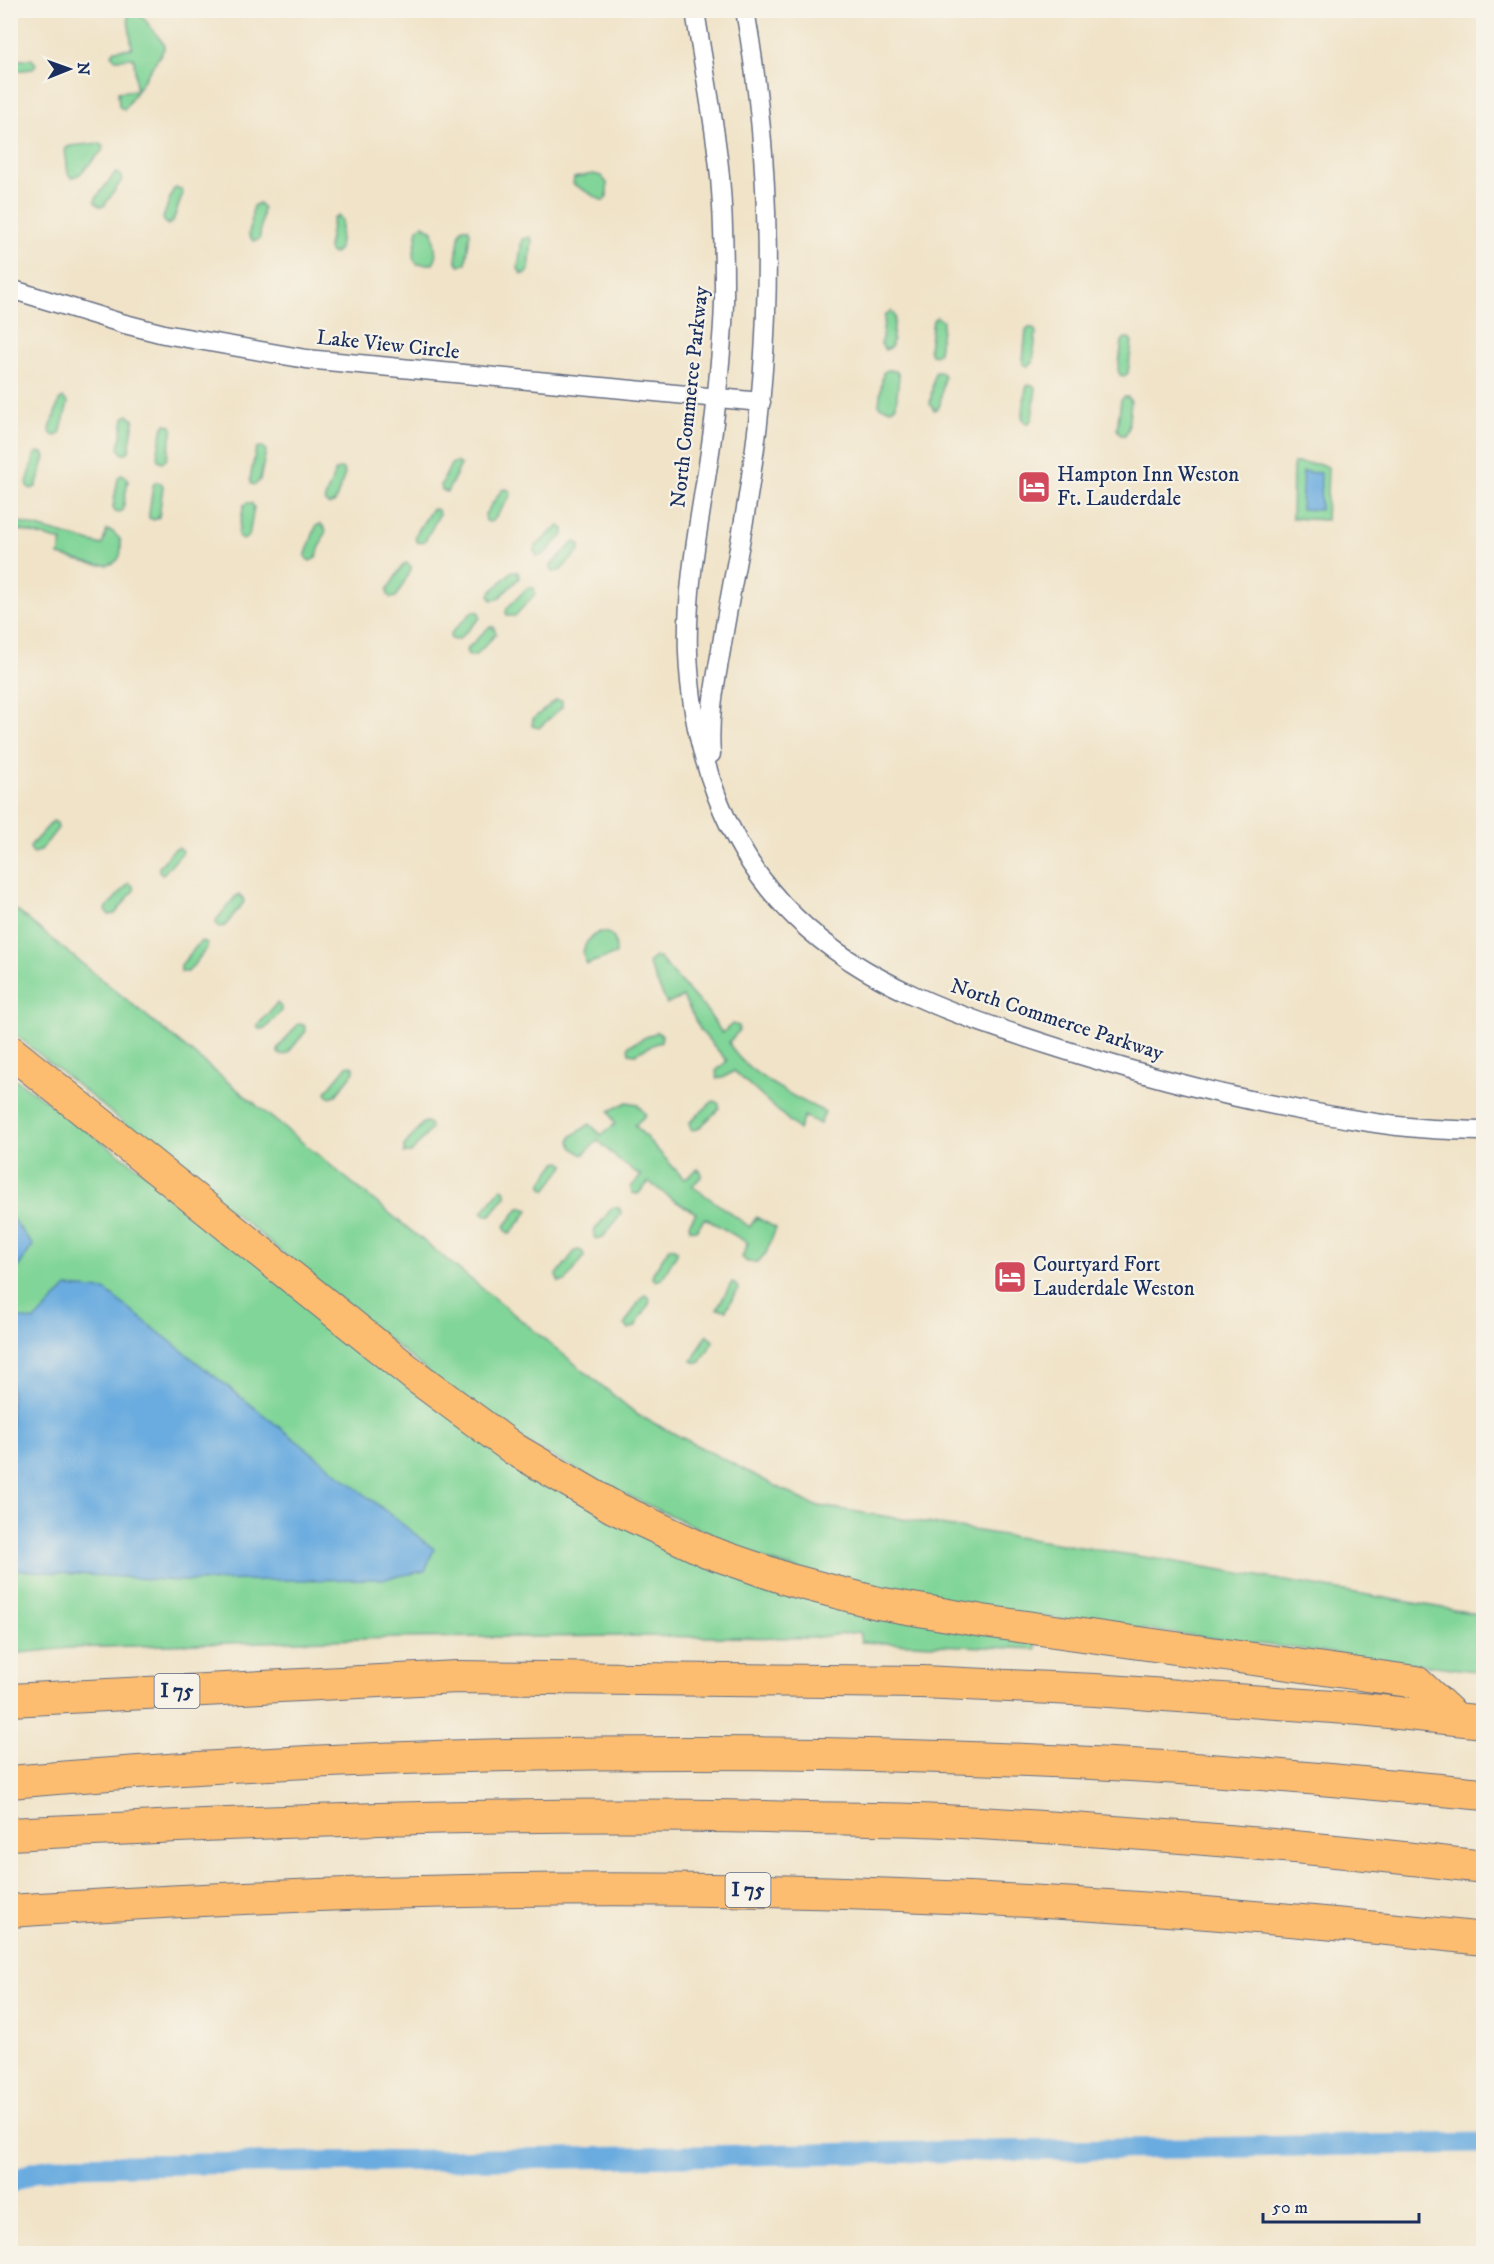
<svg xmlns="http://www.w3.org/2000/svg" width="1494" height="2264" viewBox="0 0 1494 2264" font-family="'IM FELL DW Pica',serif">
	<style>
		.green { fill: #81d598; stroke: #4e827b; stroke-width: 1.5 }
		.water { fill: #6bacdf; stroke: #436e9e; stroke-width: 1.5 }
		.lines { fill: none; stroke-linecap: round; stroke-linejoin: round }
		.canal { stroke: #6bacdf; stroke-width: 21 }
		.minor-casing { stroke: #666e83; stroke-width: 21 }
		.motorway-casing { stroke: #666e83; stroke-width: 34 }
		.minor { stroke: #fff; stroke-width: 18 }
		.motorway { stroke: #fcbd6f; stroke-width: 32 }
		.labels { text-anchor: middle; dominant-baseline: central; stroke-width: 4.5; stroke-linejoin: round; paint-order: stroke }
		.shield { fill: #f7f3e8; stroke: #5d6a87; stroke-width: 1.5 }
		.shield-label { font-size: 20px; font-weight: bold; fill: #1b2f5e }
		.street-label { font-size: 21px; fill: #1b2f5e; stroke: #f7f3e8 }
		.poi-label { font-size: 21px; fill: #1b2f5e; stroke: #f7f3e8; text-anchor: start }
	</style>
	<rect width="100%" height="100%" fill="#f7f3e8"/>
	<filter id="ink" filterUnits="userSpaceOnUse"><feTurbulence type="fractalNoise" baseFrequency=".0167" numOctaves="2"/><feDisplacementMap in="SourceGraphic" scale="12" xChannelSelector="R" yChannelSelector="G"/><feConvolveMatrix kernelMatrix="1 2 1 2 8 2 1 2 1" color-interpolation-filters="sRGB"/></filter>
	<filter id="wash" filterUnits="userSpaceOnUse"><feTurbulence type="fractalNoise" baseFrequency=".008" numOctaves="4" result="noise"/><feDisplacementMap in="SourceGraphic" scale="24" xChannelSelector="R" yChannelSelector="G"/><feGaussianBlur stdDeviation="1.35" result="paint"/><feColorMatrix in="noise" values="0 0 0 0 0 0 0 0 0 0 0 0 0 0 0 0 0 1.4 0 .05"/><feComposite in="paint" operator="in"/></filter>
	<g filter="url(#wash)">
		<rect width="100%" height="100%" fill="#f0e3c8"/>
		<path class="green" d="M 127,11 L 138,11 L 164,44 L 164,49 L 124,110 L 119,106 L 118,92 L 136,90 L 134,58 L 116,59 L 111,55 L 115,50 L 132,48 Z
			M 32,59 L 36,64 L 33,69 L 11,71 L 11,61 Z
			M 99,143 L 103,147 L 102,151 L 80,174 L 72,178 L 68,174 L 65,149 L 70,146 Z
			M 115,173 L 120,174 L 122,180 L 104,206 L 99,206 L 95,202 L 96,198 Z
			M 593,174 L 601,176 L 607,183 L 607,197 L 603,201 L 573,184 L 574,178 Z
			M 176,188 L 181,189 L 183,193 L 173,221 L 168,225 L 164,221 L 163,218 L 173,190 Z
			M 259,203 L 263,207 L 260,237 L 258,240 L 253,241 L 249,235 L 253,206 Z
			M 338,216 L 342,220 L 339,249 L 334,254 L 331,253 L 328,248 L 333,219 Z
			M 423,225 L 433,231 L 436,257 L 433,264 L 417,264 L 413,258 L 418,229 Z
			M 463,228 L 468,228 L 470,232 L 466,263 L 460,266 L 456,260 L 460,231 Z
			M 530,237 L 532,240 L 529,270 L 527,273 L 522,274 L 518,269 L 522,239 Z
			M 891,311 L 895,316 L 892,345 L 890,348 L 885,350 L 881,344 L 885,315 Z
			M 937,317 L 943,321 L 939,352 L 935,355 L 931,354 L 929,349 L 933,320 Z
			M 1028,328 L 1033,328 L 1036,332 L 1033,363 L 1028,366 L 1023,364 L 1023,360 L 1026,331 Z
			M 1125,338 L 1129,338 L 1132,342 L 1128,373 L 1124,376 L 1120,375 L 1118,370 L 1122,341 Z
			M 887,370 L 896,371 L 899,375 L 896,406 L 891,409 L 881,407 L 879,404 L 883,373 Z
			M 936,372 L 941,372 L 944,376 L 940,405 L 937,409 L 934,410 L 930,404 L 934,375 Z
			M 1028,385 L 1033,385 L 1036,389 L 1032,418 L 1029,423 L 1026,423 L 1022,417 L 1026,388 Z
			M 1124,397 L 1128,397 L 1131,401 L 1128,430 L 1125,435 L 1121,435 L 1117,429 L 1121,400 Z
			M 63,398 L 68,403 L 60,434 L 55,436 L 51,434 L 50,429 L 59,401 Z
			M 128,415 L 134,420 L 129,451 L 124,454 L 121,452 L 119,448 L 124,418 Z
			M 165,424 L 170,425 L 173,428 L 167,459 L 163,462 L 158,460 L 157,456 L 163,427 Z
			M 258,447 L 263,447 L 266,451 L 260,480 L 255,485 L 251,484 L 250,479 L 256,449 Z
			M 38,452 L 43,453 L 45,457 L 36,487 L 31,489 L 27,486 L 27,483 L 35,454 Z
			M 456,462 L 461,465 L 447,492 L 442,490 L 441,485 L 451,464 Z
			M 1293,463 L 1321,464 L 1328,467 L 1326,520 L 1292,518 Z
			M 339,469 L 343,469 L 345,474 L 335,502 L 329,505 L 325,502 L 325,498 L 336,470 Z
			M 121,475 L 125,476 L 128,480 L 123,509 L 118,513 L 115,512 L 113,507 L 118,478 Z
			M 156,482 L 161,483 L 163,486 L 159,517 L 154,520 L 149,518 L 149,514 L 153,485 Z
			M 506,489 L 510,491 L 511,495 L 494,520 L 490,522 L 486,521 L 485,514 L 502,490 Z
			M 247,503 L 251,503 L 254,507 L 249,536 L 243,540 L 239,538 L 238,534 L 244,505 Z
			M 434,509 L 438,510 L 439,515 L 425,541 L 419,543 L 416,541 L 415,536 L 431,510 Z
			M 11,520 L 102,545 L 107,530 L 113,532 L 120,539 C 129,582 80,560 59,555 L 62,541 L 11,528 Z
			M 321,524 L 326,530 L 316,558 L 310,561 L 306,558 L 306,554 L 316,526 Z
			M 560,526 L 564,529 L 564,534 L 543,555 L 537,556 L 534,551 L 535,547 L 557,527 Z
			M 576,542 L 580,545 L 580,550 L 560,571 L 553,572 L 550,567 L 552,564 L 573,543 Z
			M 406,563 L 411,566 L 411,570 L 396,597 L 391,598 L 388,595 L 387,590 L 403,565 Z
			M 512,571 L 518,572 L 519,578 L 498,599 L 492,600 L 489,595 L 491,592 Z
			M 528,587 L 534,588 L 535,594 L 515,616 L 508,616 L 506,613 L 507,608 Z
			M 473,611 L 479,612 L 480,618 L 459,639 L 453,640 L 450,637 L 452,632 Z
			M 489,627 L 494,627 L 496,634 L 476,655 L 469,656 L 466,651 L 468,648 Z
			M 556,700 L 562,701 L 562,707 L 539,728 L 532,726 L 533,719 Z
			M 53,821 L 57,823 L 58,828 L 40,851 L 33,853 L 30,848 L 31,845 Z
			M 179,848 L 183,852 L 162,875 L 159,871 L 159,867 L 174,849 Z
			M 129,883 L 133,886 L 134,890 L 115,914 L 109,915 L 106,911 L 107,907 Z
			M 239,895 L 243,898 L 244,902 L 225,926 L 219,927 L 216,923 L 217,919 L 236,896 Z
			M 10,905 L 638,1415 L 813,1505 L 1182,1563 L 1483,1615 L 1483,1672 L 898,1599 L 793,1572 L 624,1494 L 539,1450 L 454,1393 L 11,1031 Z
			M 600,932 C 615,932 616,941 616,954 L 587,964 C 578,950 587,938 600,932 Z
			M 203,941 L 207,943 L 207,948 L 188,972 L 181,972 L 181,965 L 200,942 Z
			M 655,957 L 659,958 L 707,1011 L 722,1033 L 732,1024 L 739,1026 L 739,1031 L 729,1042 C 738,1069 799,1100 825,1112 L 820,1124 L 804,1116 L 799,1130 L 734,1071 L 723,1078 L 717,1078 L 716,1071 L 727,1061 L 701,1031 L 683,997 L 667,1004 L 648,963 Z
			M 277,1003 L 281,1007 L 281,1011 L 265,1029 L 259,1029 L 257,1026 Z
			M 298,1024 L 304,1025 L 306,1031 L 287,1054 L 281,1055 L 278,1053 L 279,1047 Z
			M 656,1032 L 662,1035 L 661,1041 L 635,1054 L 629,1053 L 628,1046 Z
			M 350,1065 L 354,1067 L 354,1072 L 336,1095 L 329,1097 L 326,1092 L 328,1089 L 347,1066 Z
			M 10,1075 L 202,1214 L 592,1507 L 1036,1641 L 1036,1649 L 861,1642 L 859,1632 L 811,1638 L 628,1636 L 393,1638 L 69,1648 L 11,1654 Z
			M 715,1101 L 719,1104 L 719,1109 L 698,1129 L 691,1130 L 689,1123 L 712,1102 Z
			M 627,1102 L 637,1104 L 646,1115 L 635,1125 L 684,1179 L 698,1169 L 701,1172 L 701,1177 L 692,1186 L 750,1227 L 756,1217 L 776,1228 L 766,1253 L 758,1262 L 747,1262 L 742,1257 L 748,1243 L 705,1218 L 696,1230 L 690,1229 L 689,1224 L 696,1213 L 672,1199 L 649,1182 L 638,1194 L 632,1193 L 631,1187 L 641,1176 L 618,1160 L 598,1140 L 583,1155 L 572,1147 L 570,1141 L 572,1136 L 590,1124 L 601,1135 L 615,1124 L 609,1111 Z
			M 426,1122 L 430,1124 L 431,1129 L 411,1153 L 404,1153 L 404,1146 L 423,1123 Z
			M 561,1162 L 565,1165 L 546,1190 L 542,1187 L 542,1182 L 556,1163 Z
			M 502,1188 L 506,1192 L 506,1196 L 491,1215 L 486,1215 L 482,1212 Z
			M 520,1207 L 529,1210 L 510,1234 L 506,1231 L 505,1226 Z
			M 616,1207 L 620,1209 L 621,1214 L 603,1237 L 596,1239 L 594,1237 L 594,1231 L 612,1208 Z
			M 672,1247 L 677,1250 L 677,1253 L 662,1279 L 656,1281 L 652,1277 L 653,1273 L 669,1248 Z
			M 579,1250 L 583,1252 L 584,1257 L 566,1281 L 559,1282 L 556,1276 L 575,1251 Z
			M 732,1282 L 736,1285 L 738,1289 L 726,1310 L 717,1309 Z
			M 645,1295 L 649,1297 L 650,1302 L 635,1327 L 629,1329 L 625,1325 L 626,1322 L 642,1297 Z
			M 707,1334 L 713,1341 L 701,1362 L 698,1363 L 692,1361 Z"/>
		<path class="water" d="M 1303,472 L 1321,473 L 1320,510 L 1301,509 Z
			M 11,1217 L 33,1245 L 11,1278 Z
			M 67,1287 L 105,1290 L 434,1549 L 425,1571 L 383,1579 L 179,1581 L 16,1570 L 11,1568 L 11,1316 L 34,1321 Z"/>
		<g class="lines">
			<path class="canal" d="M 10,2183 L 34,2172 L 70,2166 L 1484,2143"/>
		</g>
	</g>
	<g filter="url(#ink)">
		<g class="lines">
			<defs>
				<path id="minor" d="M 695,10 C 703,66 715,121 720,177 C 723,212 724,250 724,286 C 725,322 720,359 717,394 C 710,480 685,566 688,653 C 692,749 725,851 796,918 C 865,985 959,1016 1049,1045 C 1141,1075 1237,1100 1333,1116 C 1358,1120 1383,1125 1408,1127 C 1433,1130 1458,1130 1484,1131
					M 17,291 L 121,323 L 164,334 L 306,359 L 761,402
					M 711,754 C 708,719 715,684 721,650 C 730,592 743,534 751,476 C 774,325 772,161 745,10"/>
				<path id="motorway" d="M 10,1051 L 415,1376 L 514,1449 L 613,1507 L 709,1552 L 790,1580 L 878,1603 L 983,1621 L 1416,1682 L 1456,1719
					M 10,1700 L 457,1677 L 922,1682 L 1095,1690 L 1361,1709 L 1484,1722
					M 10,1782 C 370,1751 731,1745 1092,1763 C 1223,1769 1353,1782 1484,1794
					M 10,1834 C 262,1821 514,1812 766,1817 C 826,1819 885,1818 944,1821 C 1124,1831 1305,1846 1484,1867
					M 10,1911 C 262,1895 514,1885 766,1891 C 1006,1896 1245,1913 1484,1939"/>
			</defs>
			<use href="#minor" class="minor-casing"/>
			<use href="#motorway" class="motorway-casing"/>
			<use href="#minor" class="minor"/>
			<use href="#motorway" class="motorway"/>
		</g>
	</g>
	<defs>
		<symbol id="hotel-square" viewBox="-11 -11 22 22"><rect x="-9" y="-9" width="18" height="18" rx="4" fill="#d1495b" stroke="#f7f3e8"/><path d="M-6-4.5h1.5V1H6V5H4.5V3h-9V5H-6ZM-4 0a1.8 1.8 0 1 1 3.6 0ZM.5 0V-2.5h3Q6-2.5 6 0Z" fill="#fff"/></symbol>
	</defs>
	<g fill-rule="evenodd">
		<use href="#hotel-square" x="1015" y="468" width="38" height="38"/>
		<use href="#hotel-square" x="991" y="1258" width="38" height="38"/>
	</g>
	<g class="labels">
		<g class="shield">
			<rect x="154.5" y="1674" width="45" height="34" rx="4.5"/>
			<rect x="725.5" y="1873" width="45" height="34" rx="4.5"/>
		</g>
		<g class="shield-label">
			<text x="177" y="1691">I 75</text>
			<text x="748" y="1890">I 75</text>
		</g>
		<g class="street-label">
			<text transform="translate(388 345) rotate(6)">Lake View Circle</text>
			<text transform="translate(690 397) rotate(-84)">North Commerce Parkway</text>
			<text transform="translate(1057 1020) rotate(18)">North Commerce Parkway</text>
		</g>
		<g class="poi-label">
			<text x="1057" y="475">Hampton Inn Weston<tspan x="1057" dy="24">Ft. Lauderdale</tspan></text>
			<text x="1033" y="1265">Courtyard Fort<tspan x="1033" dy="24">Lauderdale Weston</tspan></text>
		</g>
	</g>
	<rect width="1494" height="2264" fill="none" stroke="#f7f3e8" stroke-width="36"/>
	<g transform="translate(69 69) rotate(89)" stroke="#f7f3e8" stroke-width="4.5" paint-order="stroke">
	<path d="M0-4.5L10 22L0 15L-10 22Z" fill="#1b2f5e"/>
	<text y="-9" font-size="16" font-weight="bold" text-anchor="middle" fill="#1b2f5e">N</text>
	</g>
	<path d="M1263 2213v9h156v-9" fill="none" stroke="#1b2f5e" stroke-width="3"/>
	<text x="1272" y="2213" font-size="18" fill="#1b2f5e" stroke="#f7f3e8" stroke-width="4.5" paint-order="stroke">50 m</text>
</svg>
